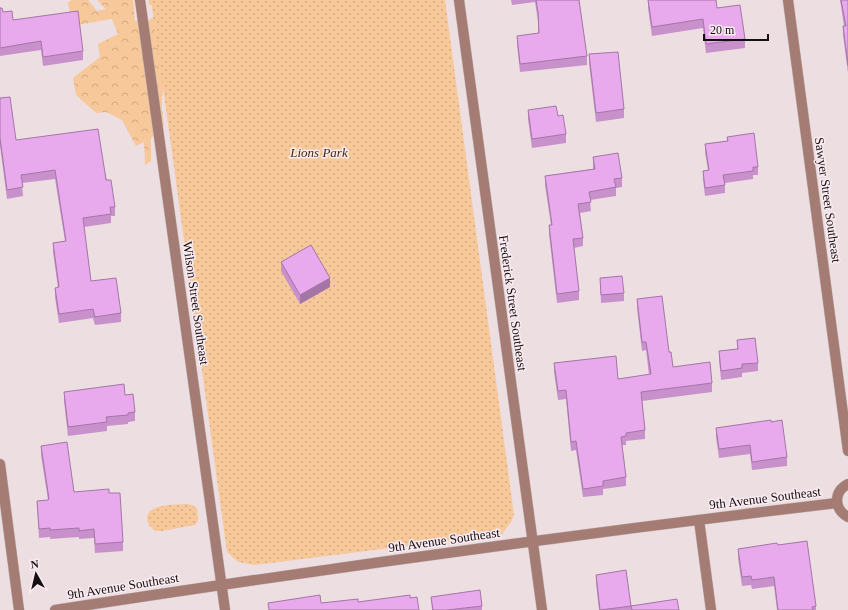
<svg xmlns="http://www.w3.org/2000/svg" width="848" height="610" font-family="'Times New Roman',serif">
<style>
.forest{fill:url(#forest-crowns)}
.park{fill:url(#park-dots)}
.lines{fill:none;stroke-linecap:round;stroke-linejoin:round}
.minor-casing{stroke:#c6b9bc;stroke-width:11}
.minor{stroke:#a47c73;stroke-width:10}
.wall{fill:#c891cc}
.shaded-wall{fill:#a376a6}
.building{fill:#e9a9ed;stroke:#a376a6}
.labels{text-anchor:middle;dominant-baseline:central;stroke-width:3;stroke-linejoin:round;paint-order:stroke}
.park-label{font-size:13px;font-style:italic;fill:#402606;stroke:#faebf0}
.street-label{font-size:13px;fill:#140f11;stroke:#faebf0}
</style>
<defs>
<pattern id="forest-crowns" width="20" height="18" patternUnits="userSpaceOnUse"><rect width="20" height="18" fill="#f7c899"/><path d="M2 6a3 3 0 1 1 6 0M12 15a3 3 0 1 1 6 0" fill="none" stroke="#d3ab83"/></pattern>
<pattern id="park-dots" width="8" height="8" patternUnits="userSpaceOnUse"><rect width="8" height="8" fill="#f7c899"/><path d="M2 2h.1M6 6h.1" fill="none" stroke="#d3ab83" stroke-width="1.8" stroke-linecap="round"/></pattern>
</defs>
<rect width="100%" height="100%" fill="#eddee2"/>
<path class="forest" d="M72,0H88L97,11L106,9L97,0H133L135,21L149,20L164,10L148,4L149,0H223L166,77L162,96V109L164,125L151,138V161L145,165L144,142L136,146L122,120L106,112L96,113L76,95L73,78L100,57L98,44L118,34L112,19L72,26L68,2Z"/>
<g class="park">
<path d="M151,0H445L514,515L511,522L502,534L255,565L238,562L227,552Z"/>
<path d="M187,504L192,505L197,508L198,521L195,525L162,531H156C151,528 148,525 147,519C146,503 177,505 187,504Z"/>
</g>
<g class="lines">
<defs>
<g id="minor">
<path d="M140,0L225,610"/>
<path d="M459,0L542,610"/>
<path d="M788,0L848,451"/>
<path d="M0,464L19,610"/>
<path d="M848,484C833,492 834,509 848,517"/>
<path d="M699,520L711,610"/>
<path d="M55,610C315,570 576,534 837,503"/>
</g>
</defs>
<use href="#minor" class="minor-casing"/>
<use href="#minor" class="minor"/>
</g>
<g class="wall">
<path d="M511,0H582H579L587,56V65L520,72L517,44V36L538,33V21L535,2L512,5Z"/>
<path d="M648,0L717,8L745,39V48L706,53L703,28L652,36L648,8Z"/>
<path d="M840,0H848V73L843,35V26H844Z"/>
<path d="M0,8L3,12L13,20L83,51V60L43,66L41,50L0,56Z"/>
<path d="M589,54L624,109V118L596,122L589,63Z"/>
<path d="M0,98L16,140L105,173L115,207V216H111V223L84,227L91,281L121,313V322L95,325L93,318L59,323L55,297V288H58L53,252V243L65,241L55,179L22,183L23,196L7,199L0,146Z"/>
<path d="M528,110L558,116L566,134V143L532,148L528,119Z"/>
<path d="M727,137L758,167V175H753V179L725,183V193L705,196L703,179V171L708,170L705,152V144L727,141Z"/>
<path d="M593,157L622,178V187L616,188V196L590,200L591,211L580,213L583,238V246L574,248L579,291V300L557,303L549,234V225H551L545,185V176L593,169Z"/>
<path d="M281,262L330,287L300,304L281,271Z"/>
<path d="M600,278L624,293V301L601,303Z"/>
<path d="M637,299L669,352L673,367L712,383V392L642,401L645,430V439L626,441V445H622L626,477V486L603,489V495L583,497L576,450L571,451L566,399L558,400L554,372V363L618,379L649,375L646,350L642,351L637,308Z"/>
<path d="M737,340L758,363V371L742,373V377L721,380L719,360V351L737,349Z"/>
<path d="M64,392L125,395L135,412V421L128,422V424L107,426V431L68,436L64,401Z"/>
<path d="M771,422L787,457V466L752,470L750,454L719,458L716,437V428Z"/>
<path d="M41,446L74,492L109,493L123,542V551L95,553L94,538L79,539V537L50,539V537L39,538L37,501L48,500L41,455Z"/>
<path d="M778,545L816,606V610H777L774,586L752,589L751,585L742,586L738,558V549Z"/>
<path d="M596,575L631,606L679,610H599L596,583Z"/>
<path d="M431,597L482,606V610H432Z"/>
</g>
<path class="shaded-wall" d="M330,278V287L300,304V295Z"/>
<g class="building">
<path d="M536,0H579L587,56L520,64L517,36L539,33L538,12Z"/>
<path d="M648,0H716L717,8L740,5L745,39L706,44L703,19L652,27Z"/>
<path d="M841,0H848V65L843,26H846Z"/>
<path d="M0,8H2L3,12L12,11L13,20L78,11L83,51L43,57L41,41L0,48Z"/>
<path d="M618,52L624,109L596,113L589,54Z"/>
<path d="M10,97L16,140L98,129L105,173L106,180H111L115,207H110L111,214L83,218L91,281L116,278L121,313L95,317L93,309L59,314L55,288L59,287L53,243L66,241L55,170L21,175L23,187L7,190L0,138V98Z"/>
<path d="M556,106L558,116L563,115L566,134L532,139L528,110Z"/>
<path d="M754,133L758,167H753V171L723,175L725,185L705,188L703,171L709,170L705,144L728,141L727,137Z"/>
<path d="M618,153L622,178L614,179L616,187L589,192L591,202L578,204L583,238L573,239L579,291L557,294L549,225H552L545,176L595,169L593,157Z"/>
<path d="M311,245L330,278L300,295L281,262Z"/>
<path d="M622,276L624,293L601,295L600,278Z"/>
<path d="M662,296L669,352H671L673,367L710,362L712,383L641,392L645,430L626,433V436L621,437L626,477L603,481V486L583,489L576,441L571,442L566,390L558,391L554,363L616,356L618,379L651,374L646,342H642L637,299Z"/>
<path d="M755,338L758,363L742,364V368L721,371L719,351L738,349L737,340Z"/>
<path d="M124,384L125,395L133,394L135,412L128,413V415L106,417L107,422L68,427L64,392Z"/>
<path d="M771,420V422L782,420L787,457L752,462L750,445L719,449L716,428Z"/>
<path d="M67,442L74,492L109,489V493H120L123,542L95,544L94,529L79,531V528L50,530V528L39,529L37,501L48,500L49,499L41,446Z"/>
<path d="M807,541L816,606L812,607L813,610H778L774,577L752,580L751,576L742,577L738,549L777,543L778,545Z"/>
<path d="M626,570L631,606L600,610L596,575Z"/>
<path d="M480,590L482,606L447,610H433L431,597Z"/>
<path d="M320,595L321,603L358,599V602L410,595V598L417,597L419,610H269L268,603Z"/>
<path d="M677,599L679,610H632L631,606Z"/>
</g>
<g class="labels">
<g class="park-label">
<text x="319" y="152">Lions Park</text>
</g>
<g class="street-label">
<text transform="translate(828 200) rotate(82)">Sawyer Street Southeast</text>
<text transform="translate(196 303) rotate(82)">Wilson Street Southeast</text>
<text transform="translate(513 303) rotate(82)">Frederick Street Southeast</text>
<text transform="translate(765 498) rotate(-7)">9th Avenue Southeast</text>
<text transform="translate(444 540) rotate(-8)">9th Avenue Southeast</text>
<text transform="translate(123 586) rotate(-9)">9th Avenue Southeast</text>
</g>
</g>
<g transform="translate(36 574) rotate(352)" stroke="#faebf0" stroke-width="3" paint-order="stroke">
<path d="M0-3L7 15L0 10L-7 15Z" fill="#140f11"/>
<text y="-6" font-size="11" font-weight="bold" text-anchor="middle" fill="#140f11">N</text>
</g>
<path d="M704 34v6h64v-6" fill="none" stroke="#140f11" stroke-width="2"/>
<text x="710" y="34" font-size="12" fill="#140f11" stroke="#faebf0" stroke-width="3" paint-order="stroke">20 m</text>
</svg>
